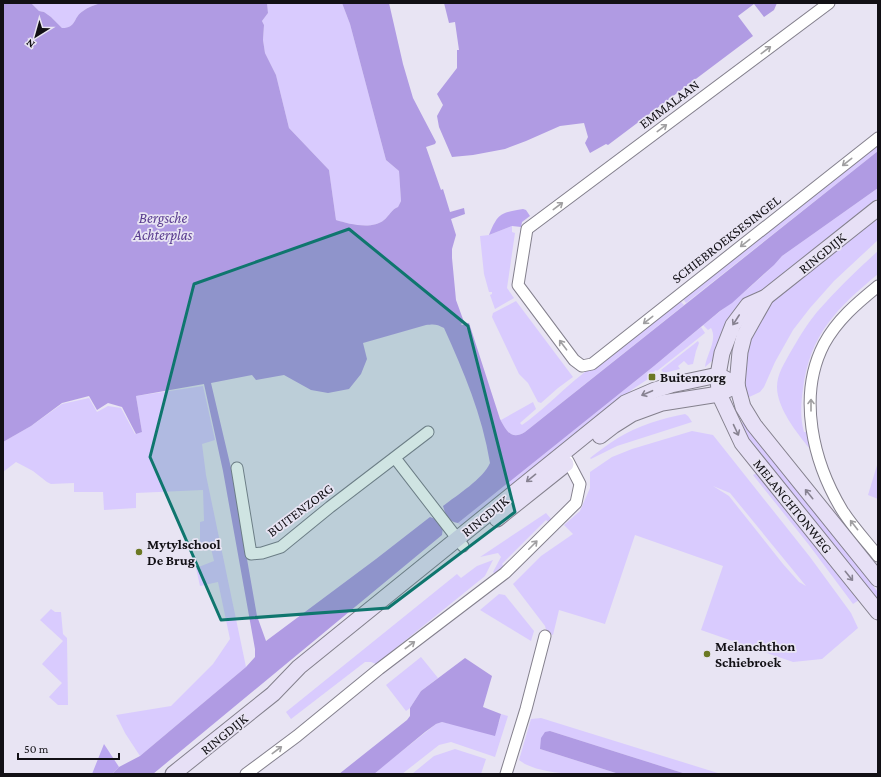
<svg xmlns="http://www.w3.org/2000/svg" width="881" height="777" font-family="'Crimson Pro',serif">
<style>
.green{fill:#d9cbfe;fill-rule:evenodd}
.forest{fill:#bba6ef}
.water{fill:#b09be3}
.lines{fill:none;stroke-linecap:round;stroke-linejoin:round}
.street-casing{stroke:#84808d;stroke-width:13}
.secondary-casing{stroke:#84808d;stroke-width:17}
.street{stroke:#fff;stroke-width:11}
.secondary{stroke:#e7e0f6;stroke-width:15}
.oneway{stroke:#a09fa1}
.oneway2{stroke:#878291}
.marked{fill:#0f766e;fill-opacity:0.2;stroke:#0f766e;stroke-width:3;stroke-linejoin:round}
.poi-dot{fill:#6b7823;stroke:#e8e4f3;stroke-width:1.5}
.labels{text-anchor:middle;dominant-baseline:central;stroke-width:3.5;stroke-linejoin:round;paint-order:stroke}
.street-label{font-size:14px;fill:#121015;stroke:#e8e4f3}
.poi-label{font-size:14px;font-weight:bold;fill:#121015;stroke:#e8e4f3;text-anchor:start}
.water-label{font-size:15px;font-style:italic;fill:#593b8f;stroke:#e8e4f3}
</style>
<rect width="100%" height="100%" fill="#e8e4f3"/>
<g class="green">
<path d="M31,3H101C95,5 88,7 83,11C73,17 77,28 62,28L51,17L44,12L39,11Z"/>
<path d="M267,3H342L350,24L386,160L399,171L401,201L398,207C392,209 389,216 384,220C372,230 349,224 336,220L329,170L289,128L276,75L265,53L263,40L264,25L262,21L268,13Z"/>
<path d="M878,143V151L686,303L682,297Z"/>
<path d="M878,188V198L765,288L742,302L732,314L724,327L713,360L705,367C706,355 718,340 711,328L708,330L703,325C730,303 759,282 782,256Z"/>
<path d="M878,217V240L834,281L810,308L793,330L775,362L764,387L760,392L747,398L744,386V355L763,311L774,300Z"/>
<path d="M512,226V232L515,233L507,288L514,298L495,309L490,295L492,294V292H489L484,274L480,236L489,235Z"/>
<path d="M878,251V274C837,308 810,334 803,389C801,403 800,418 804,432H809L811,449H810C797,433 777,408 777,387C777,374 784,364 790,353C798,339 807,324 817,312C836,290 857,270 878,251Z"/>
<path d="M679,300L684,305L525,432C511,441 506,430 500,419L501,420L533,402L536,409L520,423L522,425C541,412 557,395 575,380C609,352 644,327 679,300Z"/>
<path d="M516,301L573,377L558,388L541,403L538,402L528,383L519,374L492,317L493,313Z"/>
<path d="M701,327L705,333L657,371L656,370L650,375L651,377L633,389L461,526L458,523L654,366Z"/>
<path d="M698,341L699,343L696,351L693,364L688,365L684,361L678,366L680,369L664,373L661,370Z"/>
<path d="M203,386L215,440L202,444L206,475L246,667L140,756L125,733L116,715L171,706L213,664L230,639L218,582L200,586L196,568L214,561L210,544L200,546V522L204,521L203,490L136,493V508L104,510L103,492H74V483L51,484L47,482L33,471L16,462L3,472V442L31,426L62,404L89,398L97,412L108,406L121,408L135,434L142,432L136,396Z"/>
<path d="M685,414L688,416L692,422L617,446L591,459L590,458C599,451 608,444 618,438C637,426 663,418 685,414Z"/>
<path d="M744,422L878,592V600L751,442L739,425Z"/>
<path d="M692,431L713,435L810,557L851,613L858,628L822,659L793,662L701,630L723,566L635,535L605,624L559,610L553,635L547,633L545,626L513,584L541,556L573,534L564,525L580,511L590,488V472L612,457L632,449ZM713,486L730,493L806,586L799,582L783,564L729,496Z"/>
<path d="M878,462V499L868,495Z"/>
<path d="M757,473L859,600L853,604L809,545L753,475Z"/>
<path d="M546,513L552,520L550,523L546,520L502,564L504,567L495,574L493,572L501,557L498,553L480,557Z"/>
<path d="M493,560L485,576L376,664L371,662H365L291,719L286,712L457,574L461,578L477,566Z"/>
<path d="M499,594L505,595L534,631L531,641L480,610Z"/>
<path d="M51,609L55,612H61L63,634L67,638L68,705H58L49,697L62,683L42,664L63,641L40,620Z"/>
<path d="M421,657L438,678L421,691L410,708L406,711L386,685Z"/>
<path d="M501,714L508,716L495,757L451,742L439,745L402,774H373L436,724L442,722L451,724L499,723Z"/>
<path d="M541,718L721,774H686L550,731L540,749L619,774C591,774 540,777 519,760L531,719Z"/>
<path d="M455,749L486,759L481,774H412L434,756Z"/>
</g>
<g class="forest">
<path d="M523,209L526,210L530,216L522,222L521,227L512,226L489,235C498,213 500,213 523,209Z"/>
<path d="M104,744L119,767L112,774H92Z"/>
</g>
<g class="water">
<path d="M3,3H31L39,11L44,12L51,17L62,28C77,28 73,17 83,11C88,7 95,5 101,3H267L268,13L262,21L264,25L263,40L265,53L276,75L289,128L329,170L336,220C349,224 372,230 384,220C389,216 392,209 398,207L401,201L399,171L386,160L350,24L342,3H389L403,64L413,98L436,142L435,144L426,147L441,190L443,189L450,212L464,208L465,214L451,219L456,235L452,249V258L456,300L464,322L461,324L462,325L469,323L500,419C506,430 511,441 525,432L878,151V188L782,256L774,265L732,303L720,311L654,366L458,523C447,521 446,516 443,506C457,495 483,479 490,463C482,415 464,372 444,328C437,324 434,324 426,325L363,343L367,359L361,374L349,389L328,393L311,390L284,375L256,380L252,375L211,383L231,468L257,616L266,641L376,559L430,517L438,520L443,527L442,535L153,774H112L119,767L140,756L246,667L255,657V649L223,471L204,384L136,396L142,432L136,434L122,407L108,403L97,410L89,396L62,403L31,426L3,442Z"/>
<path d="M444,3H777L774,10L764,17L754,4L738,16L753,36L608,145L606,144L590,153L585,143L588,137L584,123L560,126L526,141L505,149L473,155L452,157L439,127L437,116L443,105L437,94L457,68V50H459L455,22L449,23Z"/>
<path d="M465,658L492,676L483,707L501,714L495,736L442,722L436,724L425,732L374,774H339L407,720L410,716V708L421,691Z"/>
<path d="M550,731L686,774H619L540,749L541,738L545,732Z"/>
</g>
<g class="lines">
<defs>
<g id="street">
<path d="M829,3L527,229L518,285L574,360L582,366L592,364L878,138"/>
<path d="M878,286C857,303 837,320 824,344C797,396 813,462 842,510C852,526 866,541 878,556"/>
<path d="M395,458L463,546"/>
<path d="M237,468L251,554L262,553L281,547L330,507L428,432"/>
<path d="M246,774L297,736L379,669L505,573L576,503L580,484L568,461L564,456"/>
<path d="M506,774L526,709L545,636"/>
</g>
<g id="secondary">
<path d="M878,208L766,297L748,305L733,325L722,353L718,375L719,394L742,443L878,612"/>
<path d="M766,297L744,336L740,352L737,385L743,407L754,425L878,579"/>
<path d="M600,436L613,426L632,414L662,403L719,394L737,385"/>
<path d="M497,519L566,464"/>
<path d="M173,774L273,694L299,667L625,403L655,390L671,385L718,375L737,385"/>
</g>
</defs>
<use href="#street" class="street-casing"/>
<use href="#secondary" class="secondary-casing"/>
<use href="#street" class="street"/>
<use href="#secondary" class="secondary"/>
</g>
<defs><path id="oneway-shaft" d="M-6 0H5M1.5-3L5.5 0L1.5 3" fill="none" stroke-width="1.6" stroke-linecap="round" stroke-linejoin="round"/></defs>
<g class="oneway">
<use href="#oneway-shaft" transform="translate(766 50) rotate(-37)"/>
<use href="#oneway-shaft" transform="translate(662 128) rotate(-37)"/>
<use href="#oneway-shaft" transform="translate(847 162) rotate(142)"/>
<use href="#oneway-shaft" transform="translate(558 206) rotate(-37)"/>
<use href="#oneway-shaft" transform="translate(745 243) rotate(142)"/>
<use href="#oneway-shaft" transform="translate(648 320) rotate(142)"/>
<use href="#oneway-shaft" transform="translate(563 345) rotate(-127)"/>
<use href="#oneway-shaft" transform="translate(811 405) rotate(-90)"/>
<use href="#oneway-shaft" transform="translate(854 525) rotate(-128)"/>
<use href="#oneway-shaft" transform="translate(533 545) rotate(-45)"/>
<use href="#oneway-shaft" transform="translate(410 645) rotate(-37)"/>
<use href="#oneway-shaft" transform="translate(277 750) rotate(-37)"/>
</g>
<g class="oneway2">
<use href="#oneway-shaft" transform="translate(736 320) rotate(123)"/>
<use href="#oneway-shaft" transform="translate(647 393) rotate(157)"/>
<use href="#oneway-shaft" transform="translate(736 430) rotate(65)"/>
<use href="#oneway-shaft" transform="translate(531 478) rotate(141)"/>
<use href="#oneway-shaft" transform="translate(809 494) rotate(-129)"/>
<use href="#oneway-shaft" transform="translate(849 576) rotate(51)"/>
</g>
<path class="marked" d="M349,229L468,326L515,512L388,608L221,620L150,457L194,284Z"/>
<g class="poi-dot">
<rect x="648" y="373" width="8" height="8" rx="2"/>
<circle cx="139" cy="552" r="4"/>
<circle cx="707" cy="654" r="4"/>
</g>
<g class="labels">
<g class="street-label">
<text transform="translate(669 104) rotate(-37)">EMMALAAN</text>
<text transform="translate(726 239) rotate(-38)">SCHIEBROEKSESINGEL</text>
<text transform="translate(822 253) rotate(-39)">RINGDIJK</text>
<text transform="translate(793 506) rotate(51)">MELANCHTONWEG</text>
<text transform="translate(300 510) rotate(-37)">BUITENZORG</text>
<text transform="translate(485 516) rotate(-39)">RINGDIJK</text>
<text transform="translate(224 734) rotate(-39)">RINGDIJK</text>
</g>
<g class="poi-label">
<text x="660" y="377">Buitenzorg</text>
<text x="147" y="544">Mytylschool<tspan x="147" dy="16">De Brug</tspan></text>
<text x="715" y="646">Melanchthon<tspan x="715" dy="16">Schiebroek</tspan></text>
</g>
<g class="water-label">
<text x="163" y="218">Bergsche<tspan x="163" dy="17">Achterplas</tspan></text>
</g>
</g>
<rect width="881" height="777" fill="none" stroke="#121015" stroke-width="8"/>
<g transform="translate(36 36) rotate(217)" stroke="#e8e4f3" stroke-width="3" paint-order="stroke">
<path d="M0-3L7 15L0 10L-7 15Z" fill="#121015"/>
<text y="-6" font-size="11" font-weight="bold" text-anchor="middle" fill="#121015">N</text>
</g>
<path d="M18 753v6h101v-6" fill="none" stroke="#121015" stroke-width="2"/>
<text x="24" y="753" font-size="12" fill="#121015" stroke="#e8e4f3" stroke-width="3" paint-order="stroke">50 m</text>
</svg>
